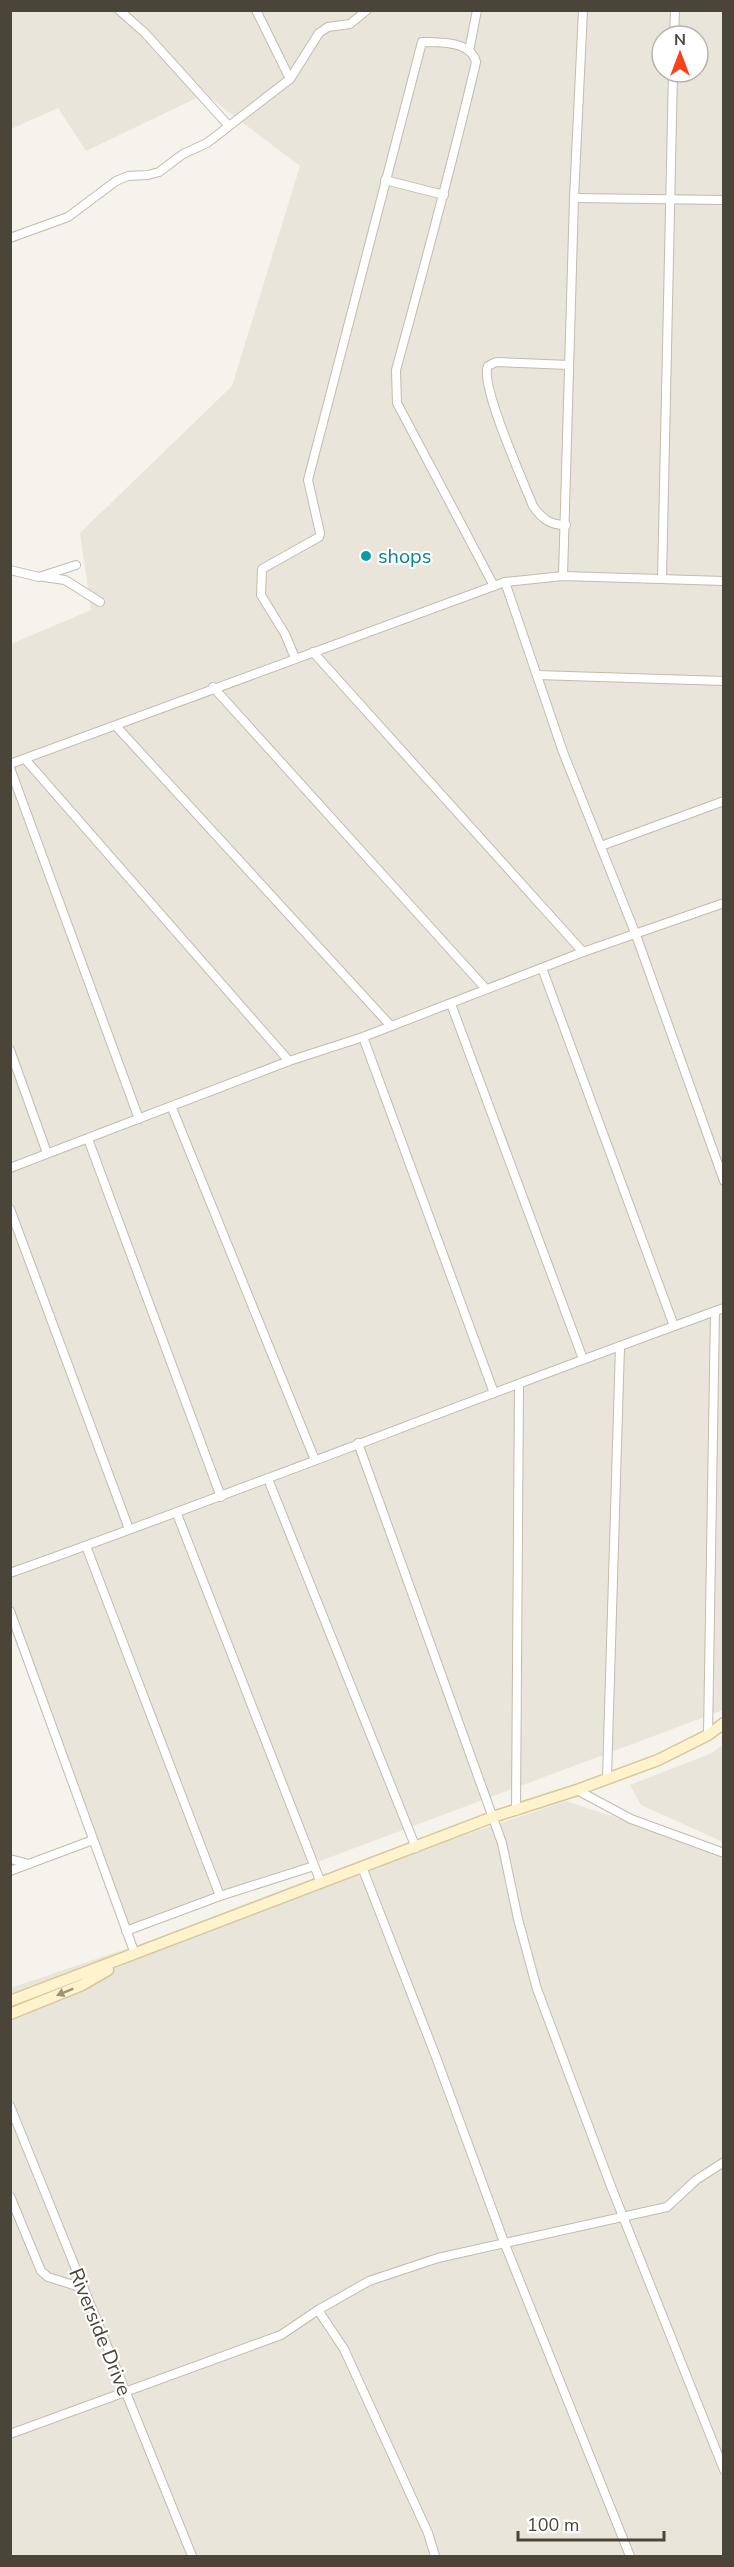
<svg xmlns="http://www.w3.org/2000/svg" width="734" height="2567" font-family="'Nunito Sans',sans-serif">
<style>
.residential{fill:#eae5da;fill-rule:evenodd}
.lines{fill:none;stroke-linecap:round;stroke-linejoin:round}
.street-casing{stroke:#c2bbae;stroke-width:10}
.secondary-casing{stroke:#d6c79b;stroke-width:13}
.street{stroke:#fff;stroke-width:8}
.secondary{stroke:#fff3cd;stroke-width:10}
.oneway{fill:#9c937c}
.culture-dot{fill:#0f9aa8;stroke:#fff;stroke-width:2}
.labels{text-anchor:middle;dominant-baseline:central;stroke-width:4.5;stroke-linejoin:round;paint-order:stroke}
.culture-label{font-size:20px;fill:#0d838f;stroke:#fff;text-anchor:start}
.street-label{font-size:20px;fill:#4b4439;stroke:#fff}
</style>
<rect width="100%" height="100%" fill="#f6f3ec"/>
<g class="residential">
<path d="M11,11H723V1710L128,1933L11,1630V644L91,610L80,533L232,386L300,166L205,94L86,151L58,108L11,129ZM662,36H698V72H662Z"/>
<path d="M723,1744V1842L641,1805L630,1785L712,1753Z"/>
<path d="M566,1801L723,1853V2556H11L10,1988Z"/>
</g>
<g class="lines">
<defs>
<g id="street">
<path d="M119,10L145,33L228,125"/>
<path d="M256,10L290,79"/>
<path d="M674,36L675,10"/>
<path d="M469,51L477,10"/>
<path d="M385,180L444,195"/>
<path d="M574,198L724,200"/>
<path d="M10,238L68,217L116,181L128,176L148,175L159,172L183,154L207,143L290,79L319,33L328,27L350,24L367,10"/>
<path d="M566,525C550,525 542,519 533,506C524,483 479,384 488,366L496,362L569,365"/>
<path d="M10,570L39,577L76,565"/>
<path d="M563,576L574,198L583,10"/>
<path d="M44,577L65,580L100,602"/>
<path d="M662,579L673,72"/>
<path d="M505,582L563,752L636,935L724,1181"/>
<path d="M313,652L583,952"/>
<path d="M295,658L285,634L261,595L262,569L319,537L320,533L308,480L422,42C439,42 471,41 476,62C452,165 424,268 396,370L397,403L494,586"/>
<path d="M537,675L724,681"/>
<path d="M213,687L486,989"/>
<path d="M116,726L390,1025"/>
<path d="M25,759L289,1061"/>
<path d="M10,764L505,582L563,576L724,581"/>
<path d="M10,768L139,1119"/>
<path d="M601,846L724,801"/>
<path d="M542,968L674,1326"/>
<path d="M451,1004L583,1359"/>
<path d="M363,1037L494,1393"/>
<path d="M10,1050L47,1153"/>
<path d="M172,1108L315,1460"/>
<path d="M88,1139L221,1497"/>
<path d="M10,1168L289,1061L363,1037L583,952L724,903"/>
<path d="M10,1209L129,1529"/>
<path d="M358,1443L502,1843L518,1919L537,1989L612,2189L724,2470"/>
<path d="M268,1479L416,1848"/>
<path d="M177,1514L321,1883"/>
<path d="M86,1546L220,1896"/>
<path d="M10,1573C249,1488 485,1394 724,1308"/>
<path d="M10,1611L135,1954"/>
<path d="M708,1735L715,1311"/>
<path d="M607,1777L620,1346"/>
<path d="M577,1790L631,1819L724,1853"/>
<path d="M516,1811L519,1385"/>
<path d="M10,1859L29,1864"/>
<path d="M362,1867L436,2057L504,2242L630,2556"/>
<path d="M10,1871L93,1840"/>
<path d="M126,1931L220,1896L314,1866"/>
<path d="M10,2106L192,2556"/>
<path d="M10,2196L41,2271L48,2277L83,2288"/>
<path d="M10,2434L281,2335L318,2310"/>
<path d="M435,2556L428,2533L344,2349L318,2310L369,2281L438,2258L667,2207L696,2180L724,2162"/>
</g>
<g id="secondary">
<path d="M10,2001L493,1817L577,1790L658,1760L708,1735L724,1723"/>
<path d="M10,2014L82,1985L108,1970"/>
</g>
</defs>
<use href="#street" class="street-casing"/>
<use href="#secondary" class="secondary-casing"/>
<use href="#street" class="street"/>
<use href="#secondary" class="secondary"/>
</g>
<defs><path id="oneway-solid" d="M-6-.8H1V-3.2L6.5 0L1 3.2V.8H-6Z" transform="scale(1.5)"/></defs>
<use class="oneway" href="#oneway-solid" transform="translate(65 1992) rotate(158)"/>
<circle class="culture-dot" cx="366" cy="556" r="6"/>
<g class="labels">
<g class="culture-label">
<text x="378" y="556">shops</text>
</g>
<g class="street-label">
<text transform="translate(100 2332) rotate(68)">Riverside Drive</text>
</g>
</g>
<rect width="734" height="2567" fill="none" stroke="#4b4439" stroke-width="24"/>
<g transform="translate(680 54)"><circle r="28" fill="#ffffff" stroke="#b7b4b0" stroke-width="1.5"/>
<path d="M0-4.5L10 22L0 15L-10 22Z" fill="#fc3f1d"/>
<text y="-9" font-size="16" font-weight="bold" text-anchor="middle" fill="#4b4439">N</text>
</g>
<path d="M518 2531v9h146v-9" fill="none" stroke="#4b4439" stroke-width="3"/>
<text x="527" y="2531" font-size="18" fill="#4b4439" stroke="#ffffff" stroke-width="4.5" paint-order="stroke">100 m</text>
</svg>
